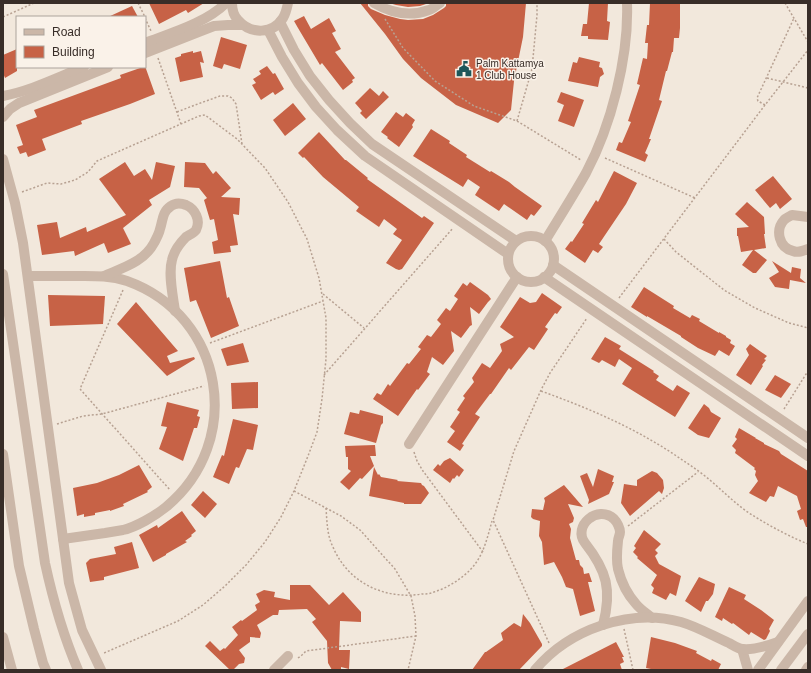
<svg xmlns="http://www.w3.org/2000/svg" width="811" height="673" font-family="Helvetica,sans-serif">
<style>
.building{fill:#c76246}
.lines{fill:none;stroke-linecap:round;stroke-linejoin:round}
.path{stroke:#b7a192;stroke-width:1.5;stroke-dasharray:2 2;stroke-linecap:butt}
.minor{stroke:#cbb7a8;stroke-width:10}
.labels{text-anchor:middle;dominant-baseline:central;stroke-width:3;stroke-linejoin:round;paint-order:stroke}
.poi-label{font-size:10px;fill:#382d28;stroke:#faf2e9;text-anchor:start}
</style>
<rect width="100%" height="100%" fill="#f2e8dc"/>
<g class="building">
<path d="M149,3H204L188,13L186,10L159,24Z"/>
<path d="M360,3H368V6L371,9L385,15L400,19L408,20L423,19L433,15L444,8L446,6V3H526L523,37L514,81L511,110L498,123L456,105L421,78L403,59L385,34Z"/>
<path d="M389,3H429L420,6L408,7L396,5Z"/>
<path d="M589,3H608L607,21L610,22L608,40L588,39V36H581L583,24H587Z"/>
<path d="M650,3H680V28L679,38H674L673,52H672L667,71H666L659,100L662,101L649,139H651L645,153L648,155L645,162L616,150L619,142L622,143L631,122L628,121L640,85L637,84L643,58L647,59L648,43H645L647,25H649Z"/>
<path d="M132,6L138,17H108Z"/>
<path d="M304,16L311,29L329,18L336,31L332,33L341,49L335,52L355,78L352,80L353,82L343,90L322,63L320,65L298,28L294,21Z"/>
<path d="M221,37L247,45L240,69L224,64L222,69L213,66Z"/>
<path d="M17,49V71L5,78L3,73V55Z"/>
<path d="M193,51V53L201,51L204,63L200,62L203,77L180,82L175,58L181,56V54Z"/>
<path d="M579,57L600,62L599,67L602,68L604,74L600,77L598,87L568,81L573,62L577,63Z"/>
<path d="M145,66L155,94L130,104L81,121L82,124L42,139L46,150L28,157L26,152L20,154L17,147L23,145L16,125L37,117L34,110L121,78L120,75L143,67H145Z"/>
<path d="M267,66L273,74L275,73L284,89L275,95L273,92L261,100L252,85L256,83L253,79L261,74L259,71Z"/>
<path d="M370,88L379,96L383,91L389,97L366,119L360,113L362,111L355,103Z"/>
<path d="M561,92L584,100L574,127L558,121L564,105L557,102Z"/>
<path d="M293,103L306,119L285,136L273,120Z"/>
<path d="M396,112L403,117L406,113L415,120L412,125L413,127L399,147L387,138L388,137L381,132Z"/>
<path d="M431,129L450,141L449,143L467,155L466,157L490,172L491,171L509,182L515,187L542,206L534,216L531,214L527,220L504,204L499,211L475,195L480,187L468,179L463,187L413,156Z"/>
<path d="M319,132L345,160H346L368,178L367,179L422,218L424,216L434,223L402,269L399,270L396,269L386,263L402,240L393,234L397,229L384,219L379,227L356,211L359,207L323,177L304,157L303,158L298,153Z"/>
<path d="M125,162L134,176L145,169L152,180L156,162L175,166L170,187L149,200L152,205L123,228L131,244L108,253L104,243L75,256L74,251L42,255L37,225L57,222L60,238L86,227L87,232L126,215L99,179Z"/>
<path d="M185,162L205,163L213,174L216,171L231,188L221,197L240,198L239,215L233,214L238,245L230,246L231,252L214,254L212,242L218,240L214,219L210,220L204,200L207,198L199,188L184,187Z"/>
<path d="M614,171L637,183L626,204L599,244L603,247L598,253L593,250L585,263L565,249L571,241L572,242L584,224L582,223L596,200L598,202Z"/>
<path d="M773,176L792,199L780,209L776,203L770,208L755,190Z"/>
<path d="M747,202L764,217L765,234H764L766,248L754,250L767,260L756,273H753L742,265L753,250L741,252L738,236H737V228L749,227L735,214Z"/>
<path d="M220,261L227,298L229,297L239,326L211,338L196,300L190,302L184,268Z"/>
<path d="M772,261L791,273L792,267L801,269L800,278L806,283L790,280L789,289L775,287L769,278L779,272Z"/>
<path d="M470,282L488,295L491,299L488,302L479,314L470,307L472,325L470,326L461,338L451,331L454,351L443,365L432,357L427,372L430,374L418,390L417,389L398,416L373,399L377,393L381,395L388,384L390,386L407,363L409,364L421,349L418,347L427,335L431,337L441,324L437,320L446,308L450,311L458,299L454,296L463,283L467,286Z"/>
<path d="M644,287L674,306L673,308L690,318L692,315L700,319L699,321L719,333V332L726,336V337L731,340L730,343L735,346L729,356L719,350L715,356L698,348L681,337V336L647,316V317L631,307Z"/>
<path d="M542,293L562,307L557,314L555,313L545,327L548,329L534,350L529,347L511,370L509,368L491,394H490L475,414L480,417L462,444L464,445L460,451L447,442L455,431L450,427L460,412L457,410L465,398L463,396L474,382L472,378L482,363L490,368L502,351L500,344L514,337L500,327L520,297L530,303L536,302Z"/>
<path d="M48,295L105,296L103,324L50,326Z"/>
<path d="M136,302L178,351L167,356L170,363L194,357L195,359L167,376L117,324Z"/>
<path d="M605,337L621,346L619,349L654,371L653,372L659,376L656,380L673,391L677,385L690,393L675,417L622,384L632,368L619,359L615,367L602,360L599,363L591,359Z"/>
<path d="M243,343L249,362L227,366L221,349Z"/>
<path d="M750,344L767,356L764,359L766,360L762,365L763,366L751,385L736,375L749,355L746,349Z"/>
<path d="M775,375L791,384L781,398L765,390Z"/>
<path d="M258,382V408L232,409L231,383Z"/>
<path d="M167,402L199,410L197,416L200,417L197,428H194L183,461L159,449L167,427L161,426Z"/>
<path d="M704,404L709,408L711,412L721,418L709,438L698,435L688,428Z"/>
<path d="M360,410L383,416V423L381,425L376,443L344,434L350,412L359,414Z"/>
<path d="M233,419L258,425L253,450L247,449L239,468L236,467L229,484L213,477L222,455L224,456Z"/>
<path d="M739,428L756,438H755L764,443V444L779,451L781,454L808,471V527H806L803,519L800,520L797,511L801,509L797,496L778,486L774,497L770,496L766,502L749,493L758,481L755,475L756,471L754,469L755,468L735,453L736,450L732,446L737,439L735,437Z"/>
<path d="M375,445L376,456H370L374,466L362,479L360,478L349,490L340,482L351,471L348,469V457H346L345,446Z"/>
<path d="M450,458L464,470L459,477L457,475L454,479L453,478L450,483L433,470L438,464L440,466L444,461Z"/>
<path d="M139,465L152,487L147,491L148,492L123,504L124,506L110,511V510L95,513V515L84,517V514L77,516L73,488L97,483L119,475Z"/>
<path d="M374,467L378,475L379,474L381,477L398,480L397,481L421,483L422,485L424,486L429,493L421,504H404V503L369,496Z"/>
<path d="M598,469L614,476L612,482H614L609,494L588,504L589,500L580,476L587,473L593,487Z"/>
<path d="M652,471L657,473L663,480L664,488L662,494L659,491L630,516L621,503L624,484L637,486V480Z"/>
<path d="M564,485L583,507L568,504L574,518L573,522L569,524L571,529L570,538L576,560H579L580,565L583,568L584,574L589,573L592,582H588L595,611L580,616L573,589L566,587L562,577L554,562L544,565L542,542L539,536L540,521L533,519L531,517L532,509L543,510L545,501L544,498Z"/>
<path d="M203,491L217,504L205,518L191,505Z"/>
<path d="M182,511L196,531L191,535L192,536L185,541L187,542L166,554V555L153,562L139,535L157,525L158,528Z"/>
<path d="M644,530L661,544L655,550L658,553L655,556L659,564L681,576L676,596L670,593L666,600L652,593L654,588L651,585L657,575L637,558L638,557L633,552L636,548L634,546Z"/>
<path d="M132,542L139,568L104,577V580L90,582L86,563L90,559L116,554L114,547Z"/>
<path d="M699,577L715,584L713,594L708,601H706L701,612L685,601Z"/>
<path d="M290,585H310L329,605L343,592L361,612V622L340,621L339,650H350L349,669L341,667V670H332L328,663L327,641L312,622L316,619L307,609L279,610L278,615H273L257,625L261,633L260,638L250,637V642L239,650L245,658L244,663L239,664L233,670H230L205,646L210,641L220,651L224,648L225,649L238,635L232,627L241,620L242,621L257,610L255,605L260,602L256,594L264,590L275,592L274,597L290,600Z"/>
<path d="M729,587L746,595L744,599L761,610L774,620L769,629L770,631L766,639L764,640L751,632L749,635L733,623L732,624L723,618L722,621L715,617Z"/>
<path d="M523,614L530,623L542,644V646L519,670H472L485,652H486L503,640L501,633L514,623L521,627Z"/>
<path d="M651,637L675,643L697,651L696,653L711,661L712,659L721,664L718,670H656L646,668Z"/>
<path d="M616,642L624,657H622L624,662L620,664L622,670H561Z"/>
</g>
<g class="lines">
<g class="path">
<path d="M138,3L145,17"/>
<path d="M785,3L808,42"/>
<path d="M3,17L34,3"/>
<path d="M145,18L151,31"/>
<path d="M385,19L403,48L435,81L474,106L517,121L581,160"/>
<path d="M158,58L181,124"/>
<path d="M767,78L808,88"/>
<path d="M765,105L758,101L757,98L794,18"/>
<path d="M177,112L195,105L220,96H228L232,98L236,104L242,144"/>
<path d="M517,121L532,69L537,15V3"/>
<path d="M605,158L695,198"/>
<path d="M22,192L47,183L61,184L75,180L88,172L97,161L199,116L205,115L237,139L265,168L288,202L307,239L319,278L326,318V359L322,399L317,432L308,456L294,491L281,517L265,542L246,565L225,586L203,605L178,621L104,653"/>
<path d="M664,239L676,252L724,290L755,308L789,323L808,328"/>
<path d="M123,290L80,389L170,490"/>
<path d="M323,294L364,328"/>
<path d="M619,298L765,105L808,50"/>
<path d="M210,343L323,301"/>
<path d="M324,375L453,228"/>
<path d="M541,391C588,408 633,427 675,455C685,462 695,468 705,476C720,488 733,502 749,513C768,525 788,536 808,544"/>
<path d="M784,409L808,371"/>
<path d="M57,424L83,416L102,414L204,386"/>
<path d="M414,452L417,461L423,471L483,552"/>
<path d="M294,491L341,516L360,530L395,569L411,596L415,616L416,636L408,670"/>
<path d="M326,508C327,522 327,535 333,547C348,583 385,600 422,594C426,594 430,594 434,592C447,588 460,580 470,570C483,557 487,539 492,521"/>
<path d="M628,526L698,472"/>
<path d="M624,629L633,670"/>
<path d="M549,643L493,520L514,451L541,390L550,373L587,318"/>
<path d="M298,658L302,655L306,651L416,636"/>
</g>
<g class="minor">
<path d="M232,3C232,9 234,16 238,20C251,35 273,34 283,18C286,13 287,8 288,3"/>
<path d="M374,3C391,13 410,17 429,10C433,9 436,5 440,3"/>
<path d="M280,22L294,50L310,76L329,100L350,123L372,144L516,241"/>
<path d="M268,30L282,57L298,83L316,107L337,130L365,156L508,254"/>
<path d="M145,43C171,33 206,23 226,3"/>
<path d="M145,53L201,31L214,26L228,25H242"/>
<path d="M3,96C31,91 58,77 84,67"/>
<path d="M3,117L10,109L19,103L108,67"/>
<path d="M3,159L15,203L23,243L69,583L82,630L101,670"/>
<path d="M808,217L792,215C790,216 786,218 784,220C775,230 779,248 793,251C798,253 803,251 808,249"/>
<circle cx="531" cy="259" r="23"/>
<path d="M545,241C559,218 573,196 586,173C611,126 629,57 627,3"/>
<path d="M553,265L808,438"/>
<path d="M3,274L45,563C53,600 63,635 78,670"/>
<path d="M28,276C43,276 58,276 73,276C92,276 109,275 127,281C225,316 245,442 166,507C155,516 136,527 123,530C117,531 111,532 105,533C91,535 77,537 63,539"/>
<path d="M104,276C122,268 144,262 154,243C156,239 159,234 160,229C163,220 162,212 171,206C175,203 181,203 186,205C195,209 201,220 196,230C194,233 189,235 186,237C180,243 174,251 172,260C168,274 173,296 175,311"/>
<path d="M544,277L808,456"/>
<path d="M409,444L517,277"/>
<path d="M3,454L19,566L34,629L43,663L46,670"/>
<path d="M603,625C612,590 607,571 585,543C572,526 598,504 614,519C617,522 620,528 620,532C620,535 618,538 618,541C617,550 616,560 618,569C621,581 627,594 636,604C640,609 646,613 652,618"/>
<path d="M3,637L12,670"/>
<path d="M742,649L748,670"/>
<path d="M274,670L288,656"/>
<path d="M535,670C569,629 630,608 681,622C698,627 713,636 729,643C733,645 738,649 743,649C754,650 767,646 778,642"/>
<path d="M758,670L808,601"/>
<path d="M781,670L808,634"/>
<path d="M806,670L808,667"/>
</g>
</g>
<defs>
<symbol id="civic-bare" viewBox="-9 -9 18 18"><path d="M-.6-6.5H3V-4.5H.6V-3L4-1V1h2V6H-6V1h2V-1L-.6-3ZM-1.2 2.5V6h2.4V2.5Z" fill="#1d575a" stroke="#faf2e9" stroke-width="2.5" paint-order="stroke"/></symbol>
</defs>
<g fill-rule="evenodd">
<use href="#civic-bare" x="453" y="58" width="22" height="22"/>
</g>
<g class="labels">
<g class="poi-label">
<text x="476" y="63">Palm Kattamya<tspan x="476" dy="12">1 Club House</tspan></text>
</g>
</g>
<rect width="811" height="673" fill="none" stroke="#382d28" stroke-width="8"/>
<rect x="16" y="16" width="130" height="52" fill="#faf2e9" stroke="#aca39c"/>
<rect x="24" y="29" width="20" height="6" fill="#cbb7a8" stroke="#aca39c"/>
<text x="52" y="36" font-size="12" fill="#382d28">Road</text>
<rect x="24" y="46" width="20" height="12" fill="#c76246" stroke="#aca39c"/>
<text x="52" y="56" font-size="12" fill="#382d28">Building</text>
</svg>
